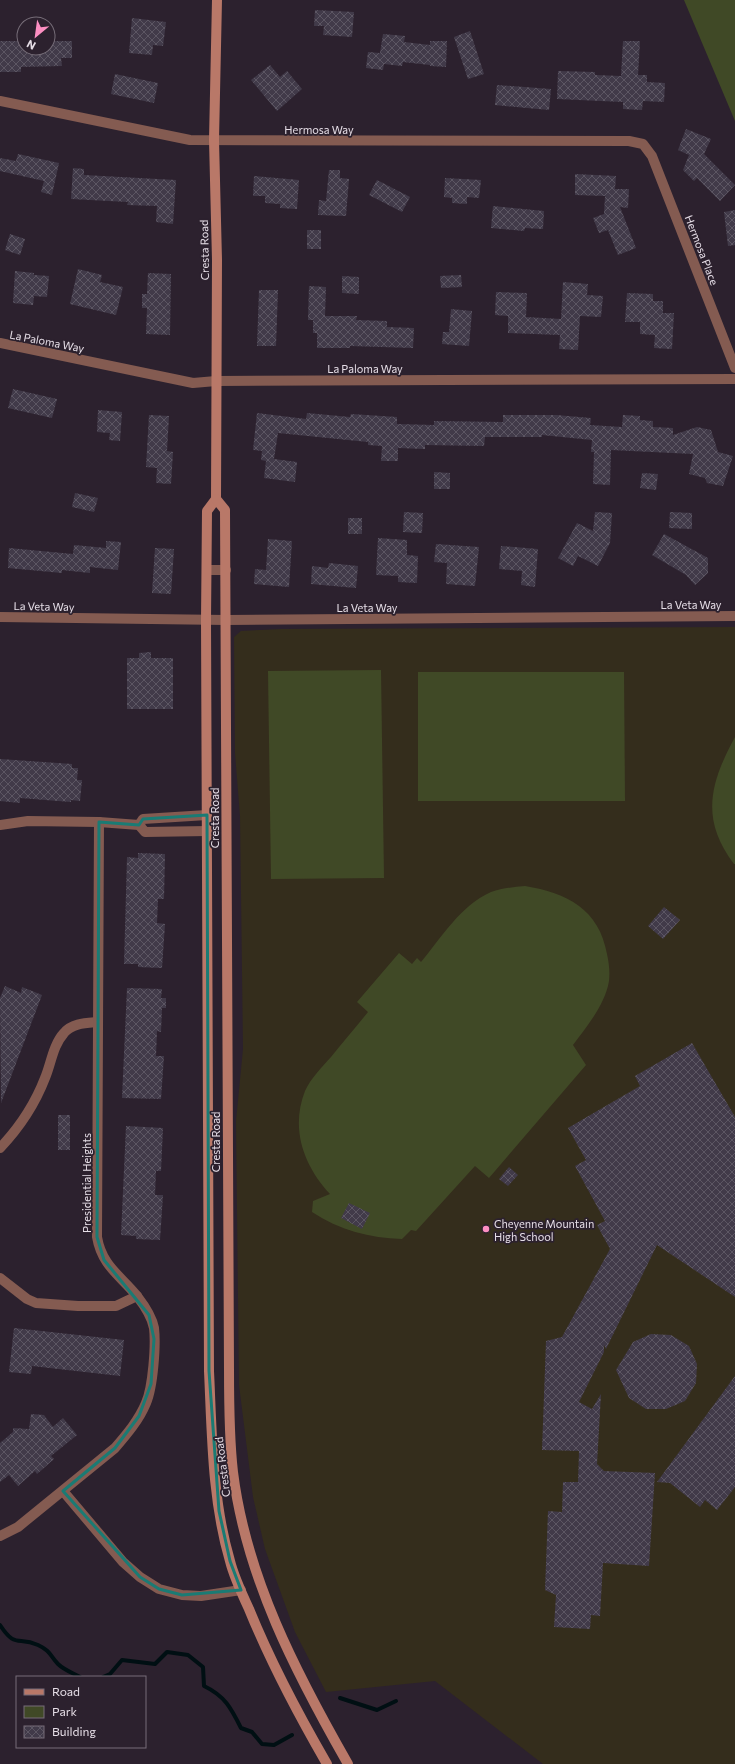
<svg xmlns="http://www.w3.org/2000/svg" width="735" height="1764" font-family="Commissioner,sans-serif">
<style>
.education{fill:#342d1c}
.green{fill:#404926}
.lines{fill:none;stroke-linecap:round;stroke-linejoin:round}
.stream{stroke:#000f13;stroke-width:4}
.building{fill:url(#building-cross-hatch)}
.minor{stroke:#845b51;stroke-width:10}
.tertiary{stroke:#845b51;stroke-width:10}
.secondary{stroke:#b97868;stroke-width:10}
.marked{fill:none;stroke:#1a7b74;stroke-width:3;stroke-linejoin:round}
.poi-dot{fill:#fc8fc2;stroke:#2c212e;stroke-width:1.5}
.labels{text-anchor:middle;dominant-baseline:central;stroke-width:3.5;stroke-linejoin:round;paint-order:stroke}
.street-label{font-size:11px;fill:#e6dee7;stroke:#2c212e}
.poi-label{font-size:11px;fill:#e6dee7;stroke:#2c212e;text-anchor:start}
</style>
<defs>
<pattern id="building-cross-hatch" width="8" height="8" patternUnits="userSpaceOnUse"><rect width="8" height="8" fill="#413a49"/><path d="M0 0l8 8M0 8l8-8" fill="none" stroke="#5c5663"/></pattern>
</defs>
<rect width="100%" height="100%" fill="#2c212e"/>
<path class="education" d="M735,627V1764H543L435,1681L326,1692L295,1632L265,1549L253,1497L239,1385L236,1121L243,1049L240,816L235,753L234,637L241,631L282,629Z"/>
<g class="green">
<path d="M684,0H735V121Z"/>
<path d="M381,670L384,878L271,879L268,671Z"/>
<path d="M418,672H624L625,801H418Z"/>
<path d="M735,737V864H734C700,819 710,783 735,737Z"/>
<path d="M525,886C567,893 599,909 607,954C609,963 610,972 609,981C605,1005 587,1026 573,1045L586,1065L489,1178L475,1166L416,1231L411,1230L402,1239C370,1238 339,1230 312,1212L313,1201L330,1194C304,1166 290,1129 305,1091C311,1078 322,1067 331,1057C343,1042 356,1027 368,1012L357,1002L399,953L412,964L417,958L421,962C441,938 461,905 491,892C502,888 514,887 525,886Z"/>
</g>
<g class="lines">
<g class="stream">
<path d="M0,1625C16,1649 17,1636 38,1645C51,1651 50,1656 58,1664C64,1670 73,1673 80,1677"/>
<path d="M103,1677L110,1674L122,1660L155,1664L167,1652L188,1655L203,1667L204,1686C225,1696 231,1708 241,1728L252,1732L262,1744L274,1745L292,1735"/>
<path d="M340,1698L377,1710L396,1701"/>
</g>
</g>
<g class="building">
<path d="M315,10L354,12L352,37L323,35L324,26H314Z"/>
<path d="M132,18L166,22L163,46L153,45L152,55L129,53Z"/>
<path d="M470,31L484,74L468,79L454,37Z"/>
<path d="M383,34L405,36L404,42L430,45V41H447L446,67L430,66V65L403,62L402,66L384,64L383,70L366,68L368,52L380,53Z"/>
<path d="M0,41H24V48H48V41H72V58H61L62,66L21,67V72H0Z"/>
<path d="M623,41H640L638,75H647V82L665,83L664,102L643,101L642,110L623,109V102L557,99L558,71L595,72V75L621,76Z"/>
<path d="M270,65L280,77L287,71L302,89L277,111L251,80Z"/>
<path d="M115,74L158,83L154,103L111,94Z"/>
<path d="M497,85L551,89L549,110L495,105Z"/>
<path d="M686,129L711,139L704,154L735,185L720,201L697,178L694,181L683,170L689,155L678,150Z"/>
<path d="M18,154L59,163L52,195L41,192L44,181L0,171V158L16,161Z"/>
<path d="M73,168L84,169V175L176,180L173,224L156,222L157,206L127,205L128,202L71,199Z"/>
<path d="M329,170H340V178L349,179L346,216L318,215L319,200L326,201Z"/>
<path d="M575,174L616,176L615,189H629L628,208L620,207L636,248L618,255L608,230L599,233L593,218L604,214L605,196L575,195Z"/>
<path d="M254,176L299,180L297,209L280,208V204L265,203V196H253Z"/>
<path d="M445,178L481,180L479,198L467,197V204L452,203V198L444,197Z"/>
<path d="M377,180L410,197L402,212L369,195Z"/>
<path d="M493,206L544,211L543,229L525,228L524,231L491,228Z"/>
<path d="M735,210V245L728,246L724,212Z"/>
<rect x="307" y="230" width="14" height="19"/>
<path d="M10,234L25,239L20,255L5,250Z"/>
<path d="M78,269L102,275L100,282L123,287L116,315L70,304Z"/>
<path d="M15,271L34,273V275L49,276L47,297L34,296L33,305L13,303Z"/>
<path d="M148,273L171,274L170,335L146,334L147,308H142V294H147Z"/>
<path d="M461,275L462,287L441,288L440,276Z"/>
<path d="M342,276L359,277V294L342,293Z"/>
<path d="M563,282L588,284L587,295L603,296L601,317L580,316L578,350L559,349L560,335L508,333V316L495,315L496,292L527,293L526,317L561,319Z"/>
<path d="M309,286L326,287L325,316H357L356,320L387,321V327L414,328L413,348L350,346V348H317V333H313V320H308Z"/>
<path d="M259,290H278L276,346H257Z"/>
<path d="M627,293L653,294V301H663V313H674L672,349L654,348L655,335L640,334V322H625Z"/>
<path d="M451,309L472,311L469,346L442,344L443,332H449Z"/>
<path d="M13,389L57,399L52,418L8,408Z"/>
<path d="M98,410L122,412L120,441L109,440L110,433L97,432Z"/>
<path d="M257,413L306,419L307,413L350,417L351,414L397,417V424L434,425V421L503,422V415H556L591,418L590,425L622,427L623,415L640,416V420L653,421V427L673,428V435L697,427L711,430L718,452L733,456L723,486L707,483L705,478L689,474L693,454L611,450L610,485L593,484L594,452H591L592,440L542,435V437H485L484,446L425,445V449L398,448V461H381L382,446L368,445V442L278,433L274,459L297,462L295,482L264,478L266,461L261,460L262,451L253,450Z"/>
<path d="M149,415L169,416L167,451L173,452L171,484L156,483L157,468L146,467Z"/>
<path d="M434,472L450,473V489H434Z"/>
<path d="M642,473L658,474L656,490L640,488Z"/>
<path d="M75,493L98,498L94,512L72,507Z"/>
<path d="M404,512L423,513L422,533L403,532Z"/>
<path d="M595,512L612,513L610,543L598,566L578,556L573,566L558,558L577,523L593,531Z"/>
<path d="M670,512L692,513V529L669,528Z"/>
<rect x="348" y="518" width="14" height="16"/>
<path d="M664,534L708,558V573L695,585L686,575L652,555Z"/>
<path d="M378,538L407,540V555L418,556L417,583L398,582V576L376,575Z"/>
<path d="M268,539L292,541L289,587L254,584L255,569L266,570Z"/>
<path d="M106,541L121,542L118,570L90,567V573L62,570V573L8,568L9,548L73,554L74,545L106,548Z"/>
<path d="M436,544L479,547L475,586L446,584L447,563L434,562Z"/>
<path d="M501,546L538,549L535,587L521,585L522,571L499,569Z"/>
<path d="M155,548L174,549L171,594L152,593Z"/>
<path d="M329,563L358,566L356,588L311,584L312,566L328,568Z"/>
<path d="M151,652V658H173V709H127V658H139V653Z"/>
<path d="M0,759L72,764V768H78L77,780H82L80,801L71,800V802L20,798V803L0,801Z"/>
<path d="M138,853L165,854L164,899H158L157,923L165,924L162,968L138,967V964H124L127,857L138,858Z"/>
<path d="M664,907L680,920L663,939L648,926Z"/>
<path d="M5,986L21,993L22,987L42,995L1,1103L0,998Z"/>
<path d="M127,988L162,989L161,998H166V1008H162L161,1032L157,1031L156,1056H164L161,1099L122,1098Z"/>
<path d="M692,1043L735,1117V1297L657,1245L606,1349L604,1345V1352L579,1402L592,1409L601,1394L597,1464L604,1471L655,1473L649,1566L603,1563L600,1616L591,1615L590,1629L554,1627L556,1595L545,1590L548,1511L562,1512L563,1482H578L579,1451L542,1450L546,1341L562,1337L610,1249L597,1225L605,1221L575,1166L586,1160L568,1128L640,1086L635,1076Z"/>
<rect x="58" y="1115" width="12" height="35"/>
<path d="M126,1126L163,1128L161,1171H156L155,1195H163L160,1240L136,1239V1236L121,1235Z"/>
<path d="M509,1167L518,1175L508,1186L499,1179Z"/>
<path d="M349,1203L370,1213L362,1229L341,1218Z"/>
<path d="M14,1328L124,1340L120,1376L32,1366L31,1374L9,1372Z"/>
<path d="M651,1334L671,1335L689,1346L697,1364L696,1383L685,1401L666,1409H646L629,1398L616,1370L633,1342Z"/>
<path d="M735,1376V1487L717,1510L705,1500L700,1507L670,1483L657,1482Z"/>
<path d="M31,1414L44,1415L53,1427L63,1418L77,1435L51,1456L54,1459L37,1474L35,1471L18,1486L9,1475L0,1482V1443L13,1432V1428L29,1429Z"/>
</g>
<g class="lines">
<g class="minor">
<path d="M0,101L190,140L629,141L643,144L652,156L735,368"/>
<path d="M0,343L193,383L216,381L735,379"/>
<path d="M207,570H226"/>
<path d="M226,620L735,616"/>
<path d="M0,825L28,821L99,822L139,825L145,832L208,831"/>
<path d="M139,825L143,819L207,815"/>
<path d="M0,1148C19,1128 35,1104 45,1078C51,1064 53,1045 64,1033C72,1023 86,1023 98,1022"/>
<path d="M0,1278L27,1299L36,1303L78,1306H116L137,1296"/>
<path d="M63,1491L123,1562L140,1577L159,1589L182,1595L201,1596L241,1590"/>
<path d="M0,1536L18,1527L115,1448C127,1434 139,1420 146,1403C153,1387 156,1345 154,1328C152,1317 144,1305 137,1296C120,1275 102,1266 97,1237L99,822"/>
</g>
<path class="tertiary" d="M0,617L226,620"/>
<g class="secondary">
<path d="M217,0L214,140L217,260L216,499L207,511L206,620L209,1371C212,1434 212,1500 230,1561C234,1577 242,1594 249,1609C271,1663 298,1714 327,1764"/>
<path d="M216,499L225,510L229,1369C229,1403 229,1438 233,1472C246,1577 296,1673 348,1764"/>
</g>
</g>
<path class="marked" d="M207,815L209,1371L219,1511L230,1561L241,1590L182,1595L159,1589L140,1577L63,1491L115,1448L139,1416L151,1384L154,1339L149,1315L104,1260L97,1237L99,822L139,825L143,819Z"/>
<circle class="poi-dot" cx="486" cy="1229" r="4"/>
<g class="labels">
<g class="street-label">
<text x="319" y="129">Hermosa Way</text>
<text transform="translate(204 250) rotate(-91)">Cresta Road</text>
<text transform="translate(702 250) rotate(69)">Hermosa Place</text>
<text transform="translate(47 341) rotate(11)">La Paloma Way</text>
<text x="365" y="368">La Paloma Way</text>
<text x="691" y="604">La Veta Way</text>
<text transform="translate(44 606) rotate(1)">La Veta Way</text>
<text x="367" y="607">La Veta Way</text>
<text transform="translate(214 818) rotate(-90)">Cresta Road</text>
<text transform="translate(215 1142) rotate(-90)">Cresta Road</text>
<text transform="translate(86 1183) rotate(-90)">Presidential Heights</text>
<text transform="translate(222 1467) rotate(-97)">Cresta Road</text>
</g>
<g class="poi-label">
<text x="494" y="1223">Cheyenne Mountain<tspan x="494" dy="13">High School</tspan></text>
</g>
</g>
<rect x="16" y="1676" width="130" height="72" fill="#2c212e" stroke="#766d78"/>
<rect x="24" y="1689" width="20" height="6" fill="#b97868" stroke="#766d78"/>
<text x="52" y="1696" font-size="12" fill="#e6dee7">Road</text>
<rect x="24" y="1706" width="20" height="12" fill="#404926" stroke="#766d78"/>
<text x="52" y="1716" font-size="12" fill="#e6dee7">Park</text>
<rect x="24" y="1726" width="20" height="12" fill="url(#building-cross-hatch)" stroke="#766d78"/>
<text x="52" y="1736" font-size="12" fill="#e6dee7">Building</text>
<g transform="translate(36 36) rotate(209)"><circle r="19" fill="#2c212e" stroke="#766d78"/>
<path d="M0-3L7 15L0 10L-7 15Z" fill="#fc8fc2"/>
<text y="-6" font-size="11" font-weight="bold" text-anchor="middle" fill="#e6dee7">N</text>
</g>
</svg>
